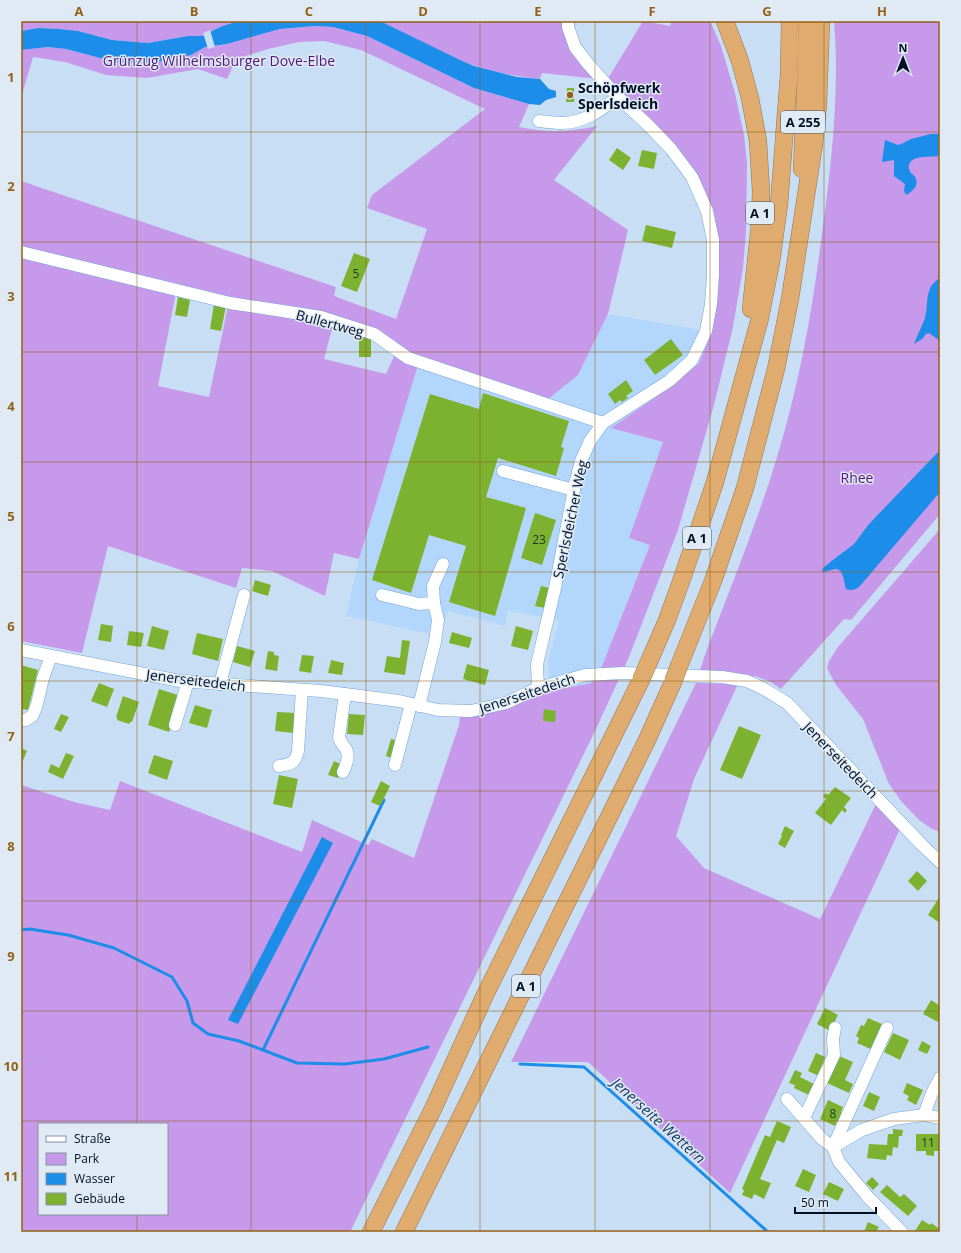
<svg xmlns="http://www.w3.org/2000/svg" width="961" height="1253" font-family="'Open Sans',sans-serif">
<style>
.built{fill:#b3d7fc}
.green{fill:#c799eb;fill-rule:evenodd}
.water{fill:#1c8de8}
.pier{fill:#c8def4}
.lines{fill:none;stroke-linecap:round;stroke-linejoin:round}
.stream{stroke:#1c8de8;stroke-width:3}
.building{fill:#7db230}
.minor-casing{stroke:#71a6dc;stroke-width:13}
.highway-casing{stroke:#927554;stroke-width:18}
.minor{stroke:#fff;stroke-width:12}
.highway{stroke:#e0ab6e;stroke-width:17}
.highway-bridge-casing{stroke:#927554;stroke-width:18;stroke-linecap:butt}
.highway-bridge{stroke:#e0ab6e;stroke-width:17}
.grid{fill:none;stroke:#946015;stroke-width:1;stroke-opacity:0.55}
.poi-dot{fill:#946015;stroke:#dfeaf5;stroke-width:1.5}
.labels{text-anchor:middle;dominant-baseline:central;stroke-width:3;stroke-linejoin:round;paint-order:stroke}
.number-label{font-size:12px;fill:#1f3826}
.shield{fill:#dfeaf5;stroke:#435162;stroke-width:1}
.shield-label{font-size:13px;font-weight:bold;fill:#001023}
.park-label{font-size:14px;fill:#541678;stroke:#dfeaf5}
.poi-label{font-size:14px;font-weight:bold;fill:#001023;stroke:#dfeaf5;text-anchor:start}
.street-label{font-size:14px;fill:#001023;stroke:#dfeaf5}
.water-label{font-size:15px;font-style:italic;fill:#123a5f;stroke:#dfeaf5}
.neatline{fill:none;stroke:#946015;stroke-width:1.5}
.grid-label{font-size:13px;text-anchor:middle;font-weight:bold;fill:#946015}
</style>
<rect width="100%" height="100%" fill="#c8def4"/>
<path class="built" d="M608,314L712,332L699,363L672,386L612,428L663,442L629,538L650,545L600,671L591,683L551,691L548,661L559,620L508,611L505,626L448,611L440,636L346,616L359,559L420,358L578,375Z"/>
<g class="green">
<path d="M21,21H238L220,27L202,36H188L148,43L112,40L78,31L59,29L38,28L21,31Z"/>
<path d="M380,21H575L574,34L607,80L643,21L670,26L671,21H710L721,46L735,93L744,135L747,162L746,232L743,268L733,327L714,405L678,530L629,657L596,729L350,1232H21V785L74,802L110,810L120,781L302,852L312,820L368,845L372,839L414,858L459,725L460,716L465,717L505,709L551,691L591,683L600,671L650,545L629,538L663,442L611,428L672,386L699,363L712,332L717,276L696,173L607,80L542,73L540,79C513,76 485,71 460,60C433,49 406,34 380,21ZM39,1124H167V1214H39Z"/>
<path d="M834,21H940V514L851,620L844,619L781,689L771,682L755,676L752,677L700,670L707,649C732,584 758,520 778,454C799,384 812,313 821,241C829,183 836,125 836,66C836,51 835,36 834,21Z"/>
<path d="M315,26L333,27L367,36L474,88L529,104L519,127C547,133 569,132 597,126L554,180L628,230L608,314L578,375L547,400L411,354L376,332L231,300L21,247V181L336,287L334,296L396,319L427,229L367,208L372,195L485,109L361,50L324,41L299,42L268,49L236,59L227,79L198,69L147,78L106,75L65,62L33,57L21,98V50L48,47L66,49L115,62L149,63L176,59L191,55L205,47L227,44L280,29Z"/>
<path d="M21,256L176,292L158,386L209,397L228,306L333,325L324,359L386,374L395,354L418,365L359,559L334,553L325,596L272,571L242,568L236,588L108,546L82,653L21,641Z"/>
<path d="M940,529V832L932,829L919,820L901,801L889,784L863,719L836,685L827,668L829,661L838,647Z"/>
<path d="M696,683L738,684L694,779L676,836L704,868L820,919L876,804L900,829L730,1193L588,1062H511Z"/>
</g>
<g class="water">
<path d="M238,21H380L460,60L474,66L517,77L540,79L549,89L556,91V97L546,100L540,105L529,104L474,88L367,36L333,27L315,26L280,29L227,44L205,47L191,55L176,59L149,63L115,62L66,49L48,47L21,50V31L38,28L59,29L78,31L112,40L148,43L188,36H202L220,27Z"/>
<path d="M931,134H940V156C933,157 924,156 917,158C910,160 906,166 911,173C912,174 914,175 915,177C920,185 912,192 906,195L904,191L905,184L894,176V160L882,162L885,140L898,145L901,144L911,139Z"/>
<path d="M940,278V341L929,333L926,334L922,339L914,344C917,335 922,327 925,318C929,302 924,287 940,278Z"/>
<path d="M940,450V492L860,586C855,590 852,591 846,589C844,583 844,570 836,569C832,569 827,572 822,572L823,568L829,563L854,544L869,524Z"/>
<path d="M322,837L333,843L238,1024L228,1020Z"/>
</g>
<path class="pier" d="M210,30L215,47L208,49L203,33Z"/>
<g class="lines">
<g class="stream">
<path d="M21,930L30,929L68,935L114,948L172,977L187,1001L193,1023L208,1034L239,1041L297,1063L345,1064L384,1059L428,1047"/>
<path d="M263,1050L384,800"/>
<path d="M520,1064L584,1067L768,1232"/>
</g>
</g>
<g class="building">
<path d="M567,88H574V102H566Z"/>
<path d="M617,148L631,158L623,170L609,160Z"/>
<path d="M642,150L657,153L654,169L638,166Z"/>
<path d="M646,225L676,232L672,248L642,241Z"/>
<path d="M354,253L370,259L357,292L341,286Z"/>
<path d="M178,297L190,300L187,317L175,315Z"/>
<path d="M214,304L226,306L221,331L210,329Z"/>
<rect x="359" y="336" width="12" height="21"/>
<path d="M671,339L683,355L655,375L644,360Z"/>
<path d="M626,380L633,391L626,396L628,398L622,402L620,400L615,404L608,394Z"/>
<path d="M483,393L569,421L561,447L564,448L556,476L498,458L486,497L526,508L495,616L449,602L466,546L429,535L411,593L372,580L430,394L479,409Z"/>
<path d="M535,513L556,520L542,565L521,558Z"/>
<path d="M255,580L271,585L268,596L252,591Z"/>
<path d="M541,586L554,589L549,609L535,606Z"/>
<path d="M101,624L113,626L111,642L98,640Z"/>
<path d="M152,626L169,631L164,650L147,646Z"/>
<path d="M516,626L533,631L528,650L511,646Z"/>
<path d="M129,631L144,633L141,647L127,645Z"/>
<path d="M452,632L472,638L469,648L449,643Z"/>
<path d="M197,633L223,639L218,661L192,654Z"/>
<path d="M402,640L410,641L405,675L384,672L387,656L400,658Z"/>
<path d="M237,646L255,651L250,667L233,662Z"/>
<path d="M268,651L274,652V655L279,656L277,671L265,669Z"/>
<path d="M302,655L314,656L311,673L299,671Z"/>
<path d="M331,660L344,663L342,675L328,673Z"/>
<path d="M467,664L489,670L485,685L463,679Z"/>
<path d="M21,665L38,670L28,710L21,709Z"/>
<path d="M99,683L114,689L107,707L91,701Z"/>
<path d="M159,689L181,696L169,732L148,725Z"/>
<path d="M123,696L139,702L132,722H130L129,724L117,720V717H116Z"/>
<path d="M195,705L212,710L207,728L189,723Z"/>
<path d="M544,709L556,711L555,722L543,721Z"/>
<path d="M277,712L296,713L294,733L275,731Z"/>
<path d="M61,714L69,717L61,732L54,729Z"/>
<path d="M349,714L365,715L363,735L347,734Z"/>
<path d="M739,726L761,735L742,779L720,770Z"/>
<path d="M391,739L400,741L395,759L386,756Z"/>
<path d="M21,748L27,751L21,765Z"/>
<path d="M66,753L74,756L63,779L48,772L51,764L59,768Z"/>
<path d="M154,755L173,761L167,780L148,773Z"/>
<path d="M334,761L343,765L338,778L328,775Z"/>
<path d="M279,775L298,779L292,808L273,804Z"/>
<path d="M381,781L390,786L380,806L371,802Z"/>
<path d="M835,787L851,798L844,807L847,810L845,813L842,810L831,825L815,813L826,799L823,796L826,793L828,795Z"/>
<path d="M785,826L794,831L785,848L778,844L782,836L781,835Z"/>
<path d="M917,871L927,881L918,891L908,881Z"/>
<path d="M940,896V923L928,915Z"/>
<path d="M931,1000L940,1006V1020L938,1022L923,1014Z"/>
<path d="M825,1008L838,1015L830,1031L817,1024Z"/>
<path d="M868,1018L884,1025L873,1050L857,1043L859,1038L856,1036L861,1025L864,1026Z"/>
<path d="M893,1033L909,1040L900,1060L884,1052Z"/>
<path d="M922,1041L931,1046L927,1054L918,1050Z"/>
<path d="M816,1053L825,1057L823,1062L827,1064L821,1077L808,1071Z"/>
<path d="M839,1056L853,1062L845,1080L853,1084L849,1093L827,1083Z"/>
<path d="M795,1070L802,1073L800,1077L816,1085L811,1096L794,1088L795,1085L789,1083Z"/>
<path d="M907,1083L923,1090L916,1105L907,1100L909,1096L903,1093Z"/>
<path d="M869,1092L880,1097L874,1111L863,1106Z"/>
<path d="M828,1100L843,1107L841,1112L844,1114L841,1122L837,1121L835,1126L820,1119Z"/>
<path d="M777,1121L791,1127L784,1143L777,1140L760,1179L771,1183L764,1199L754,1194L752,1199L742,1195L744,1190L742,1189L765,1135L770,1137Z"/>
<path d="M893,1129L903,1130L902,1136H899L898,1148L893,1147L892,1156L887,1155L886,1160L867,1158L869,1144L887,1145L888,1134H893Z"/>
<path d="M916,1134H940V1151H934V1156L926,1155V1151H916Z"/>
<path d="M803,1169L816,1175L809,1192L795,1186Z"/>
<path d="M872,1177L879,1184L873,1190L866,1183Z"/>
<path d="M829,1182L844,1189L838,1201L823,1194Z"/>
<path d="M887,1185L900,1197L904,1194L917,1206L908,1216L880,1192Z"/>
<path d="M922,1220L930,1225L931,1223L940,1229V1232H917L915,1231Z"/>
<path d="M868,1222L879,1227L876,1232H864Z"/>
</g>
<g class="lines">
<defs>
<g id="minor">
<path d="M539,121C547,122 554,123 562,123C584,123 601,110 618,97"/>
<path d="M21,252L230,303L321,317L374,334L408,358L603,423"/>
<path d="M503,471L574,490"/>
<path d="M382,595L419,604L434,603"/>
<path d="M21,650L180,681L321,691L399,701L438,710L471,711L506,703L538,688L585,675L623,673L722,677L747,681L764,689L787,703L922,845L940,862"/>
<path d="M220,684L244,595"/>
<path d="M538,688L537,664L555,588L575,484L581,461L590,441L603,423L669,381L692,360L706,331L711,304L713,275V240L707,211L692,177L671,149L649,126L618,97L588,64L575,47L568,27V21"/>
<path d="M419,706L435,642L438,620L434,603L433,586L443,564"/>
<path d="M21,720H26L33,715L37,704L43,678L51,656"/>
<path d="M175,725L188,681"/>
<path d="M395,765L411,704"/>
<path d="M279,766C291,764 295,764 298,751L302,690"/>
<path d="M343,772C346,765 350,757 346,749C343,745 340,742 339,737L345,694"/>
<path d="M787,1099L822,1139L833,1147L839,1162L867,1196L902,1232"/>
<path d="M924,1115L932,1093L940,1078"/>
<path d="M804,1118L834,1055L833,1039L835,1028"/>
<path d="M833,1147L887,1028"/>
<path d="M833,1147L862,1130L894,1119L924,1115L940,1118"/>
</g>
<g id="highway">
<path d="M725,21L740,61L750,98L758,141L761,191L760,223L751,309"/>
<path d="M802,169L806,74L807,21"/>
<path d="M648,664L667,620L683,576L715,482L760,318L771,262L779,205L789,74L790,21"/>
<path d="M679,666L713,581L745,488L776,369L790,299L814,144L818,104L821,21"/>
<path d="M371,1232L433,1109L485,995L641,680"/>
<path d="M404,1232L647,740L673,682"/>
</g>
</defs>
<use href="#minor" class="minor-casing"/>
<use href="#highway" class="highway-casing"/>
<use href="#minor" class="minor"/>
<use href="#highway" class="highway"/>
<defs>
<g id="highway-bridge">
<path d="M641,680L648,664"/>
<path d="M673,682L679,666"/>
</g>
</defs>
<use href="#highway-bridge" class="highway-bridge-casing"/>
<use href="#highway-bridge" class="highway-bridge"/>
</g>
<path class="grid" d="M137,21V1124M251,21V1232M366,21V1232M480,21V1232M595,21V1232M710,21V1232M824,21V1232M21,132H940M21,242H940M21,352H940M21,462H940M21,572H940M21,681H940M21,791H940M21,901H940M21,1011H940M21,1121H940M137,1214V1232"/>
<circle class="poi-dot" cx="570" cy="95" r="4"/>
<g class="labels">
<g class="number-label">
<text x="356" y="273">5</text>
<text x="539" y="539">23</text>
<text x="833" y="1113">8</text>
<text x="928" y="1142">11</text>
</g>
<g class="shield">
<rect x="781" y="111" width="44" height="22" rx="3"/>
<rect x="746" y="202" width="28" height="22" rx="3"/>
<rect x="683" y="527" width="28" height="22" rx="3"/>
<rect x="512" y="975" width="28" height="22" rx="3"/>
</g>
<g class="shield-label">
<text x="803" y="122">A 255</text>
<text x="760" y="213">A 1</text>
<text x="697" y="538">A 1</text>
<text x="526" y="986">A 1</text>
</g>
<g class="park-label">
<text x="219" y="60">Grünzug Wilhelmsburger Dove-Elbe</text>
<text x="857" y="477">Rhee</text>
</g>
<g class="poi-label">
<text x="578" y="87">Schöpfwerk<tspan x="578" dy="16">Sperlsdeich</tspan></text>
</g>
<g class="street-label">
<text transform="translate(330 323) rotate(15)">Bullertweg</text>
<text transform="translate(570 519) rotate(-78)">Sperlsdeicher Weg</text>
<text transform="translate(196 680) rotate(7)">Jenerseitedeich</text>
<text transform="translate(527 693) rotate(-18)">Jenerseitedeich</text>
<text transform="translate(841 760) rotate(46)">Jenerseitedeich</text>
</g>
<g class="water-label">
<text transform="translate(659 1120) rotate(42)">Jenerseite Wettern</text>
</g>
</g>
<rect width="961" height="1253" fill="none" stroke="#dfeaf5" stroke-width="44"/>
<rect x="38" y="1123" width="130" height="92" fill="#dfeaf5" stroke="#8693a1"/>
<rect x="46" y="1136" width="20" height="6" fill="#ffffff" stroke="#8693a1"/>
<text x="74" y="1143" font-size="12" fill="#001023">Straße</text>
<rect x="46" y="1153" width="20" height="12" fill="#c799eb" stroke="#8693a1"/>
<text x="74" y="1163" font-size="12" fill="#001023">Park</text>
<rect x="46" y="1173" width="20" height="12" fill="#1c8de8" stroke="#8693a1"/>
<text x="74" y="1183" font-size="12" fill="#001023">Wasser</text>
<rect x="46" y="1193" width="20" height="12" fill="#7db230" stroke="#8693a1"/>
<text x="74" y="1203" font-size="12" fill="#001023">Gebäude</text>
<g transform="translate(903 58)" stroke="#dfeaf5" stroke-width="3" paint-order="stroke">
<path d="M0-3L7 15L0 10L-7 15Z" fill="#001023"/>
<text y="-6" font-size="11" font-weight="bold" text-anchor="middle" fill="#001023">N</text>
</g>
<path d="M795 1207v6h81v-6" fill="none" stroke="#001023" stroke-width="2"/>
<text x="801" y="1207" font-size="12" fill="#001023" stroke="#dfeaf5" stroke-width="3" paint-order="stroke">50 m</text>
<rect x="22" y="22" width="917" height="1209" class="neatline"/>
<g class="grid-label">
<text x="79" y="16">A</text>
<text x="194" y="16">B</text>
<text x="309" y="16">C</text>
<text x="423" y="16">D</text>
<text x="538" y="16">E</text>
<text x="652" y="16">F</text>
<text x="767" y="16">G</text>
<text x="882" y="16">H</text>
<text x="11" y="82">1</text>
<text x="11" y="191">2</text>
<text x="11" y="301">3</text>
<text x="11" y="411">4</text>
<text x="11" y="521">5</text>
<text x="11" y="631">6</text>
<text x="11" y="741">7</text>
<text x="11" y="851">8</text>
<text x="11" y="961">9</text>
<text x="11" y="1071">10</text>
<text x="11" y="1181">11</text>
</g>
</svg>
